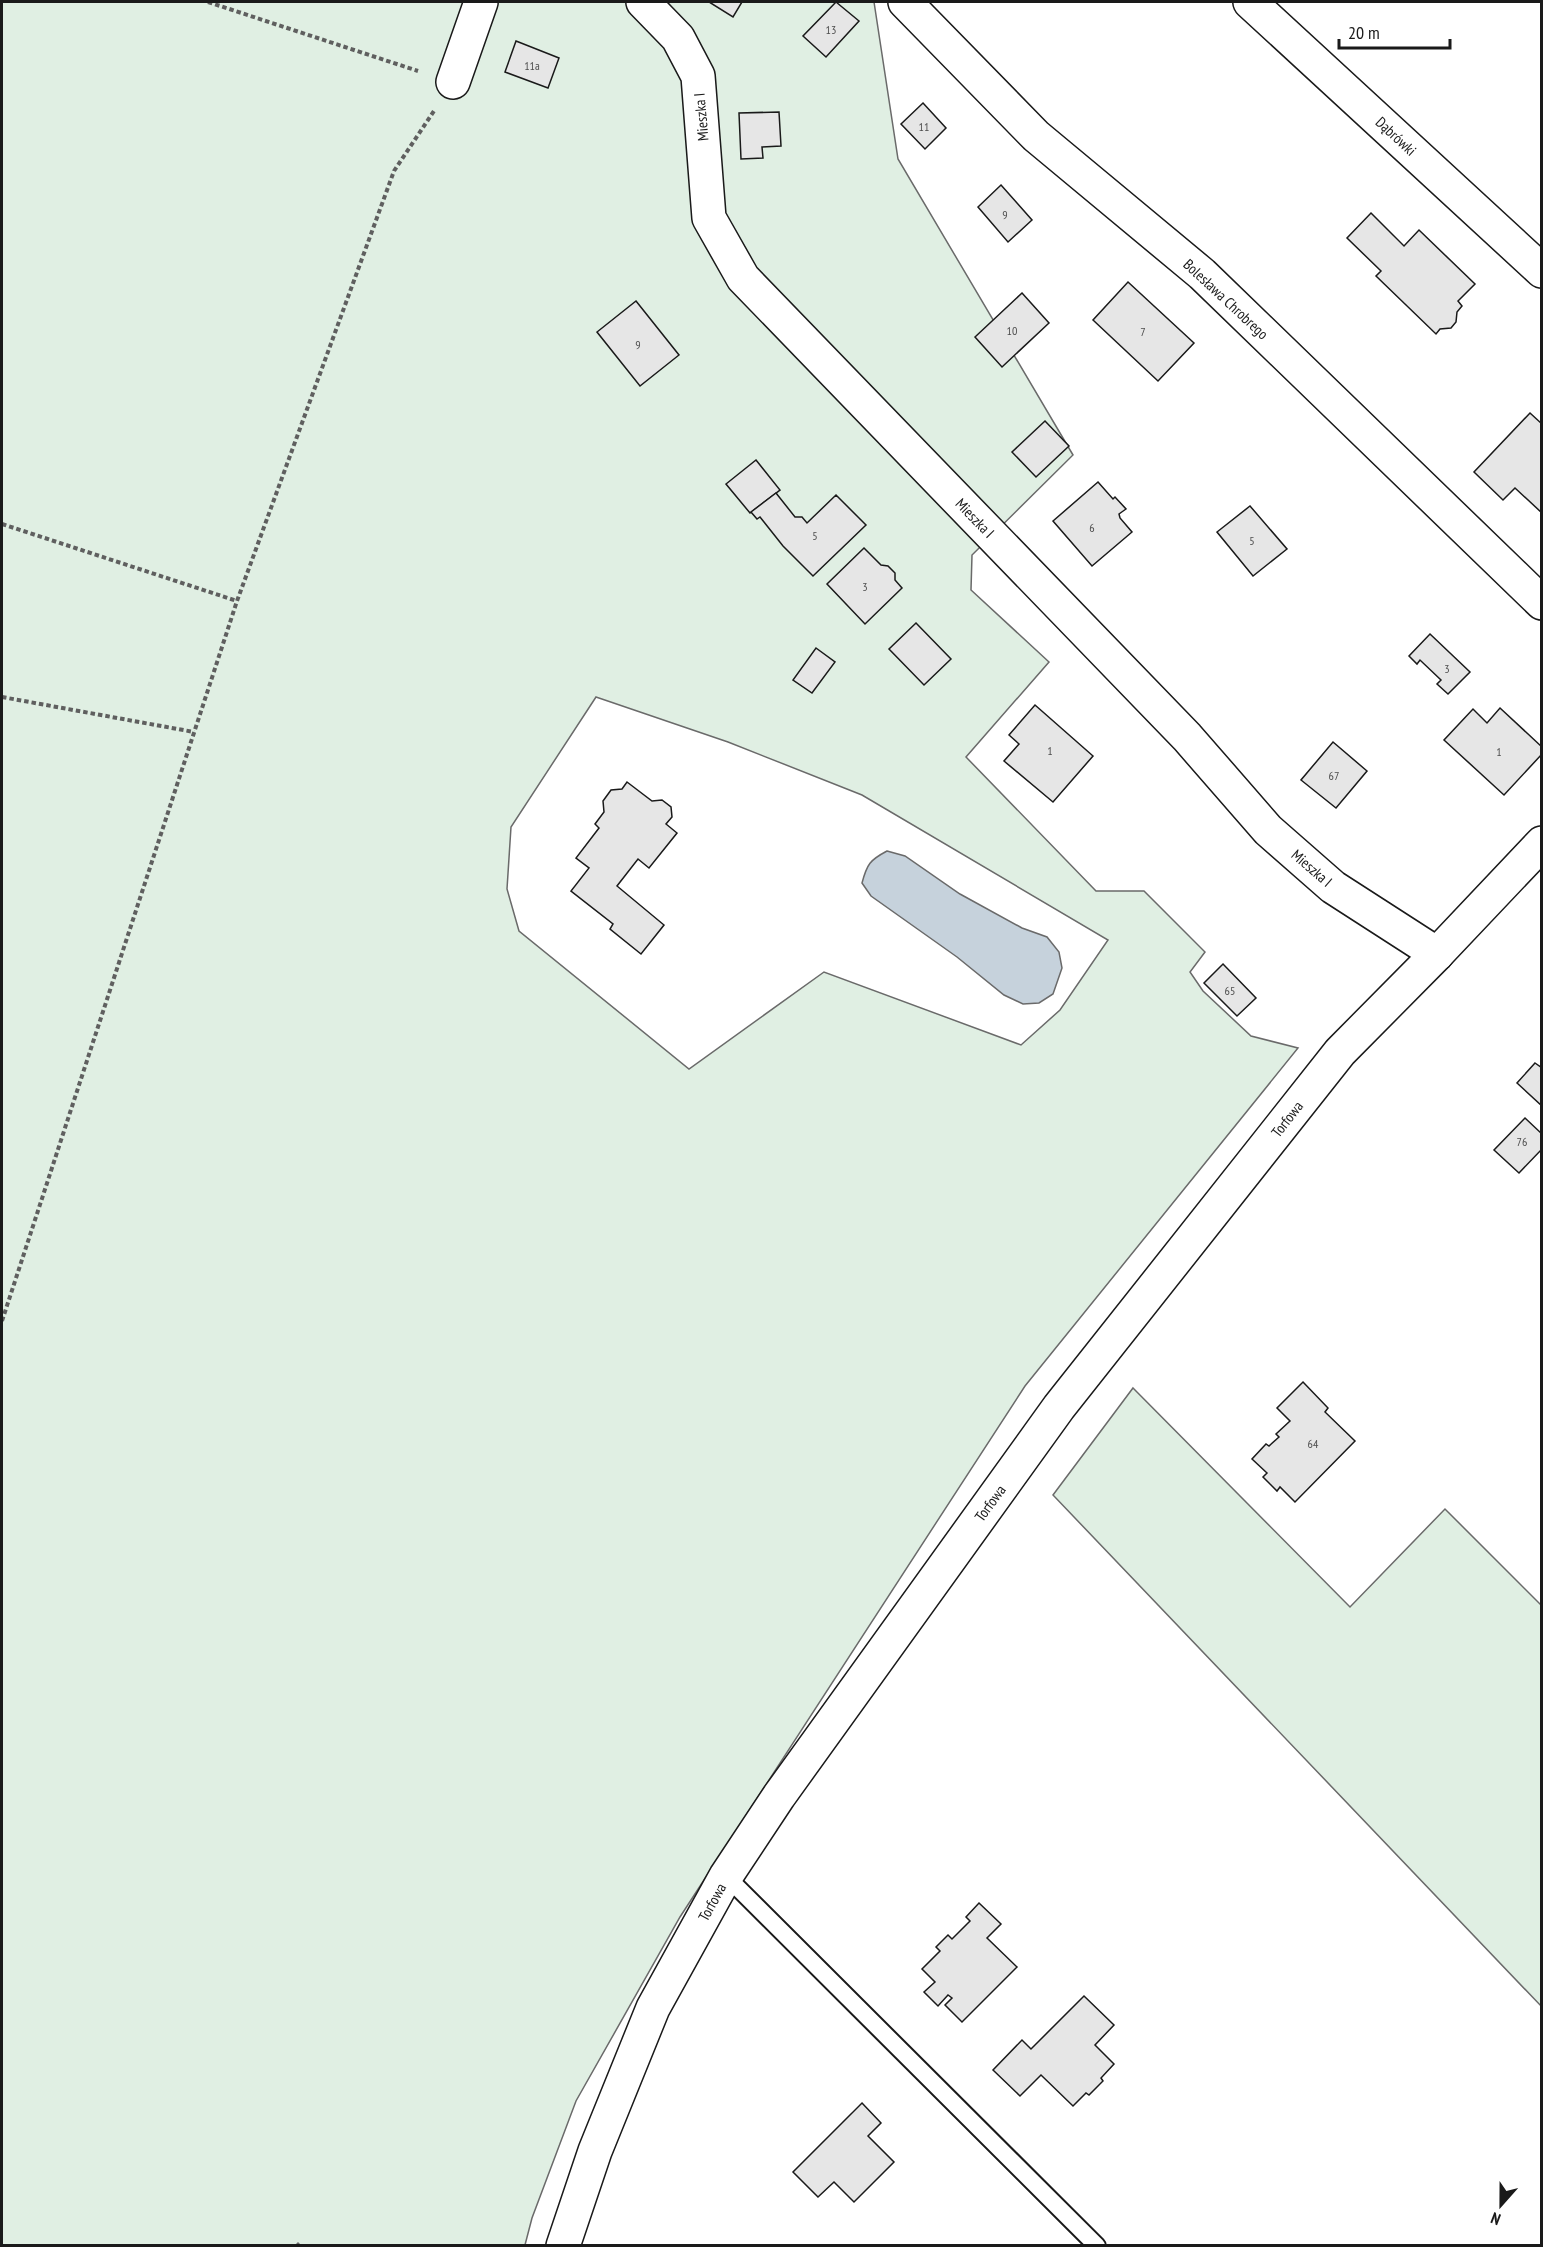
<svg xmlns="http://www.w3.org/2000/svg" width="1543" height="2247" font-family="'PT Sans Narrow',sans-serif">
<style>
.green{fill:#e0efe3;stroke:#6a6a6a;stroke-width:1.5;fill-rule:evenodd}
.water{fill:#c6d2dc;stroke:#6a6a6a;stroke-width:1.5}
.building{fill:#e6e6e6;stroke:#1a1a1a;stroke-width:1.5}
.lines{fill:none;stroke-linecap:round;stroke-linejoin:round}
.service-casing{stroke:#1a1a1a;stroke-width:20}
.minor-casing{stroke:#1a1a1a;stroke-width:36}
.path{stroke:#5f5f5f;stroke-width:4;stroke-dasharray:4.5 3;stroke-linecap:butt}
.service{stroke:#fff;stroke-width:16}
.minor{stroke:#fff;stroke-width:33}
.labels{text-anchor:middle;dominant-baseline:central;stroke-width:4.5;stroke-linejoin:round;paint-order:stroke}
.number-label{font-size:12px;fill:#4d4d4d}
.street-label{font-size:15px;fill:#1a1a1a;stroke:#fff}
</style>
<rect width="100%" height="100%" fill="#fff"/>
<g class="green">
<path d="M2,2H874L898,159L1073,455L972,555L971,590L1049,662L966,757L1096,891H1144L1205,952L1190,972L1203,991L1251,1036L1298,1048L1025,1386L680,1917L576,2101L532,2218L525,2245L301,2246L298,2243L295,2246H2ZM596,697L728,742L862,795L1108,940L1060,1010L1021,1045L824,972L689,1069L519,931L507,889L511,827Z"/>
<path d="M1133,1388L1350,1607L1445,1509L1541,1605V2006L1053,1495Z"/>
</g>
<path class="water" d="M887,851L905,856L960,894L1022,928L1047,937L1059,952L1062,968L1053,994L1039,1003L1023,1004L1004,995L957,957L871,896L862,883C867,864 870,860 887,851Z"/>
<g class="building">
<path d="M709,2H742L733,17Z"/>
<path d="M836,2L859,21L826,57L803,36Z"/>
<path d="M516,41L559,58L548,88L505,72Z"/>
<path d="M923,103L946,128L925,149L901,124Z"/>
<path d="M779,112L781,146L762,147L763,158L741,159L739,113Z"/>
<path d="M1001,185L1032,220L1008,242L978,207Z"/>
<path d="M1371,213L1404,246L1419,230L1475,284L1458,301L1462,306L1457,312L1456,322L1451,328L1440,329L1436,334L1376,276L1381,271L1347,238Z"/>
<path d="M1128,282L1194,343L1158,381L1093,320Z"/>
<path d="M1022,293L1049,323L1002,367L975,337Z"/>
<path d="M636,301L679,355L640,386L597,332Z"/>
<path d="M1530,413L1542,424V513L1515,488L1503,500L1474,472Z"/>
<path d="M1045,421L1069,446L1036,477L1012,452Z"/>
<path d="M756,460L780,490L750,513L726,484Z"/>
<path d="M1098,482L1113,499L1115,497L1126,509L1119,514L1120,518L1132,532L1092,566L1053,521Z"/>
<path d="M776,493L795,517H802L807,523L836,495L866,525L813,576L783,546L760,517L757,519L751,512Z"/>
<path d="M1250,506L1287,549L1253,576L1217,532Z"/>
<path d="M864,548L881,565L888,566L895,573V580L902,588L865,624L827,584Z"/>
<path d="M916,623L951,659L924,685L889,649Z"/>
<path d="M1430,634L1470,672L1448,694L1437,684L1441,680L1420,660L1417,664L1409,656Z"/>
<path d="M816,648L835,662L812,693L793,680Z"/>
<path d="M1035,705L1093,756L1053,802L1004,761L1019,744L1009,735Z"/>
<path d="M1500,708L1542,747V754L1504,795L1444,740L1473,709L1487,723Z"/>
<path d="M1333,742L1367,771L1336,808L1301,780Z"/>
<path d="M627,782L652,801L662,800L671,807L672,817L666,824L677,833L649,868L638,859L617,886L664,925L641,954L610,929L613,924L571,891L589,868L576,858L599,828L595,824L604,812L603,801L611,790L622,789Z"/>
<path d="M1223,964L1256,998L1237,1016L1204,983Z"/>
<path d="M1535,1063L1542,1068V1106L1517,1083Z"/>
<path d="M1525,1118L1542,1134V1149L1519,1173L1494,1150Z"/>
<path d="M1303,1382L1328,1408L1325,1412L1355,1441L1295,1502L1280,1487L1277,1491L1263,1477L1267,1473L1252,1459L1266,1444L1269,1446L1279,1437L1276,1434L1290,1421L1277,1408Z"/>
<path d="M979,1903L1001,1924L987,1938L1017,1967L962,2022L945,2005L952,1998L948,1995L938,2006L924,1992L935,1982L922,1969L940,1951L936,1947L948,1935L952,1939L970,1921L966,1917Z"/>
<path d="M1084,1996L1114,2025L1095,2045L1114,2064L1101,2078L1103,2081L1089,2095L1086,2093L1073,2106L1041,2075L1020,2096L993,2070L1022,2040L1031,2049Z"/>
<path d="M862,2103L881,2123L868,2136L894,2162L854,2202L834,2182L818,2197L793,2172Z"/>
</g>
<g class="lines">
<defs>
<path id="service" d="M726,1876L1097,2246"/>
<g id="minor">
<path d="M643,2L678,38L698,76L709,218L743,278L1187,737L1268,830L1333,887L1437,954"/>
<path d="M905,2L1036,136L1202,274L1542,603"/>
<path d="M1250,2L1542,271"/>
<path d="M453,82L481,2"/>
<path d="M563,2246L595,2151L653,2008L726,1876L779,1796L1059,1407L1340,1052L1437,954L1542,843"/>
</g>
</defs>
<use href="#service" class="service-casing"/>
<use href="#minor" class="minor-casing"/>
<g class="path">
<path d="M208,2L418,71"/>
<path d="M2,524L237,601"/>
<path d="M2,697L194,732"/>
<path d="M2,1321L237,601L394,171L434,111"/>
</g>
<use href="#service" class="service"/>
<use href="#minor" class="minor"/>
</g>
<g class="labels">
<g class="number-label">
<text x="831" y="29">13</text>
<text x="532" y="65">11a</text>
<text x="924" y="126">11</text>
<text x="1005" y="214">9</text>
<text x="1012" y="330">10</text>
<text x="1143" y="331">7</text>
<text x="638" y="344">9</text>
<text x="1092" y="527">6</text>
<text x="815" y="535">5</text>
<text x="1252" y="540">5</text>
<text x="865" y="586">3</text>
<text x="1447" y="668">3</text>
<text x="1050" y="750">1</text>
<text x="1499" y="751">1</text>
<text x="1334" y="775">67</text>
<text x="1230" y="990">65</text>
<text x="1522" y="1141">76</text>
<text x="1313" y="1443">64</text>
</g>
<g class="street-label">
<text transform="translate(701 117) rotate(-95)">Mieszka I</text>
<text transform="translate(1396 136) rotate(43)">Dąbrówki</text>
<text transform="translate(1226 299) rotate(43)">Bolesława Chrobrego</text>
<text transform="translate(975 518) rotate(46)">Mieszka I</text>
<text transform="translate(1312 868) rotate(41)">Mieszka I</text>
<text transform="translate(1287 1119) rotate(-52)">Torfowa</text>
<text transform="translate(990 1503) rotate(-54)">Torfowa</text>
<text transform="translate(712 1902) rotate(-61)">Torfowa</text>
</g>
</g>
<rect width="1543" height="2247" fill="none" stroke="#1a1a1a" stroke-width="6"/>
<g transform="translate(1501 2205) rotate(201)" stroke="#ffffff" stroke-width="4.5" paint-order="stroke">
<path d="M0-4.5L10 22L0 15L-10 22Z" fill="#1a1a1a"/>
<text y="-9" font-size="16" font-weight="bold" text-anchor="middle" fill="#1a1a1a">N</text>
</g>
<path d="M1339 39v9h111v-9" fill="none" stroke="#1a1a1a" stroke-width="3"/>
<text x="1348" y="39" font-size="18" fill="#1a1a1a" stroke="#ffffff" stroke-width="4.5" paint-order="stroke">20 m</text>
</svg>
